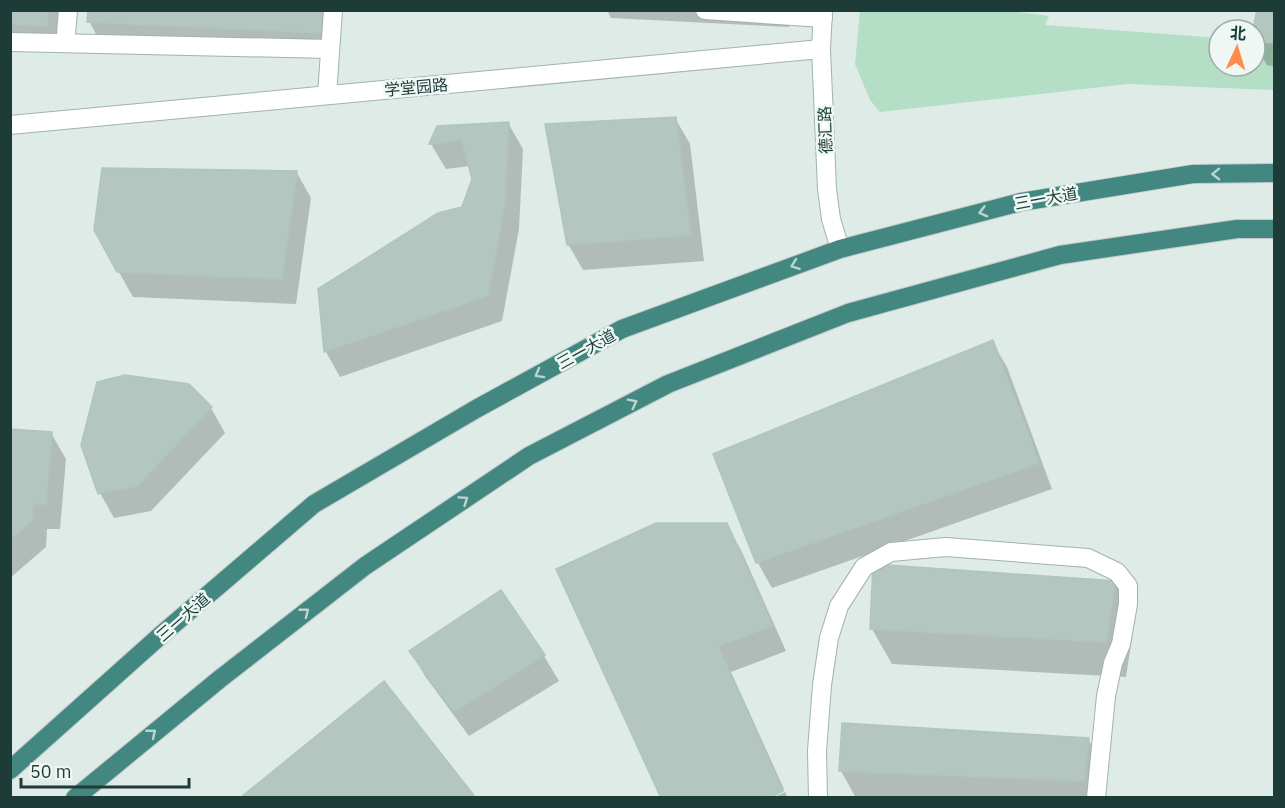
<svg xmlns="http://www.w3.org/2000/svg" width="1285" height="808" font-family="'IBM Plex Sans','Noto Sans SC',sans-serif">
<style>
.green{fill:#b4dec5}
.shadow{fill:#0003}
.building{fill:#b3c6c0;stroke:#b0c5bf;stroke-width:1.5}
.lines{fill:none;stroke-linecap:round;stroke-linejoin:round}
.minor-casing{stroke:#a1b3af;stroke-width:20}
.tertiary-casing{stroke:#a1b3af;stroke-width:20}
.trunk-casing{stroke:#c0c8c7;stroke-width:20}
.minor{stroke:#fff;stroke-width:18}
.tertiary{stroke:#fff;stroke-width:18}
.trunk{stroke:#428780;stroke-width:18}
.oneway{stroke:#bad5d1}
.labels{text-anchor:middle;dominant-baseline:central;stroke-width:5;stroke-linejoin:round;paint-order:stroke}
.street-label{font-size:16px;fill:#1e3c37;stroke:#eef7f4}
</style>
<rect width="100%" height="100%" fill="#deebe7"/>
<path class="green" d="M860,11H1010L1049,16L1045,25L1219,38V66H1255V41L1274,43V90L1128,84L880,112L870,100L855,64Z"/>
<g class="shadow">
<path d="M10,10H63L61,51L10,48Z"/>
<path d="M89,10H333L335,58L103,47L89,21Z"/>
<path d="M540,10H575V12Z"/>
<path d="M607,10H790L789,27L611,18Z"/>
<path d="M1258,10L1274,11V66L1267,65L1255,45L1254,30Z"/>
<path d="M675,118L690,144L704,261L583,270L568,244Z"/>
<path d="M508,123L523,149L519,229L502,321L340,377L326,352L319,290L463,208L473,179L470,166L446,169L431,144Z"/>
<path d="M297,173L311,198L296,304L133,297L95,230Z"/>
<path d="M992,342L1007,367L1052,489L772,588L758,563L715,455Z"/>
<path d="M211,408L225,433L151,511L114,518L100,493Z"/>
<path d="M10,431L51,433L66,459L60,529H47L46,547L10,578Z"/>
<path d="M726,525L741,550L786,651L731,672L784,789L765,798H662Z"/>
<path d="M1115,583L1135,618L1126,677L892,664L872,629Z"/>
<path d="M500,592L544,656L559,681L469,736L425,676L411,651Z"/>
<path d="M1088,739L1108,774L1105,798H856L841,771Z"/>
<path d="M785,792L788,798H772Z"/>
</g>
<g class="building">
<path d="M10,10H48L47,26L10,24Z"/>
<path d="M88,10H322L321,33L87,22Z"/>
<path d="M1257,10H1274V43L1255,41V30H1253Z"/>
<path d="M676,117L691,235L567,245L545,124Z"/>
<path d="M509,122L505,202L488,296L324,352L318,289L438,213L462,207L472,179L462,140L429,144L437,126Z"/>
<path d="M102,168L297,171L282,279L117,272L94,230Z"/>
<path d="M993,340L1039,463L756,563L713,454Z"/>
<path d="M125,375L189,384L212,407L137,486L98,494L81,445L97,382Z"/>
<path d="M10,429L52,432L46,504H33L32,521L10,540Z"/>
<path d="M656,523H727L773,626L718,646L783,791L769,798H661L556,569Z"/>
<path d="M873,564L1116,581L1106,642L870,629Z"/>
<path d="M501,590L545,655L454,712L409,651Z"/>
<path d="M384,681L476,798H240Z"/>
<path d="M842,723L1089,738L1084,781L839,771Z"/>
</g>
<g class="lines">
<defs>
<g id="minor">
<path d="M705,10L823,18"/>
<path d="M66,34L68,10"/>
<path d="M10,42L330,49"/>
<path d="M327,95L333,10"/>
<path d="M818,798L817,751L822,685L829,638L839,606L864,567L891,552L946,547L1088,558L1117,572L1128,586V604L1121,644L1113,663L1106,696L1096,798"/>
</g>
<g id="tertiary">
<path d="M823,10L821,49L827,189L831,219L840,249"/>
<path d="M10,125L821,49"/>
</g>
<g id="trunk">
<path d="M10,770L161,635L314,504L476,409L622,329L840,249L1021,202L1193,174L1274,173"/>
<path d="M75,798L221,678L365,566L529,456L668,384L848,313L1060,255L1237,229H1274"/>
</g>
</defs>
<use href="#minor" class="minor-casing"/>
<use href="#tertiary" class="tertiary-casing"/>
<use href="#trunk" class="trunk-casing"/>
<use href="#minor" class="minor"/>
<use href="#tertiary" class="tertiary"/>
<use href="#trunk" class="trunk"/>
</g>
<defs><path id="oneway-chevron" d="M-2-3.5L2.5 0L-2 3.5" fill="none" stroke-width="1.6" stroke-linecap="round" stroke-linejoin="round" transform="scale(1.5)"/></defs>
<g class="oneway">
<use href="#oneway-chevron" transform="translate(1216 174) rotate(179)"/>
<use href="#oneway-chevron" transform="translate(983 212) rotate(165)"/>
<use href="#oneway-chevron" transform="translate(795 265) rotate(160)"/>
<use href="#oneway-chevron" transform="translate(539 374) rotate(151)"/>
<use href="#oneway-chevron" transform="translate(633 403) rotate(-27)"/>
<use href="#oneway-chevron" transform="translate(464 500) rotate(-34)"/>
<use href="#oneway-chevron" transform="translate(305 612) rotate(-38)"/>
<use href="#oneway-chevron" transform="translate(152 733) rotate(-39)"/>
</g>
<g class="labels">
<g class="street-label">
<text transform="translate(416 87) rotate(-5)">学堂园路</text>
<text transform="translate(825 130) rotate(-92)">德汇路</text>
<text transform="translate(1046 198) rotate(-10)">三一大道</text>
<text transform="translate(586 349) rotate(-29)">三一大道</text>
<text transform="translate(183 617) rotate(-41)">三一大道</text>
</g>
</g>
<rect width="1285" height="808" fill="none" stroke="#1e3c37" stroke-width="24"/>
<g transform="translate(1237 48) rotate(4)"><circle r="28" fill="#eef7f4" stroke="#9baca8" stroke-width="1.5"/>
<path d="M0-4.5L10 22L0 15L-10 22Z" fill="#fe8b49"/>
<text y="-9" font-size="16" font-weight="bold" text-anchor="middle" fill="#1e3c37">北</text>
</g>
<path d="M21 778v9h168v-9" fill="none" stroke="#1e3c37" stroke-width="3"/>
<text x="30" y="778" font-size="18" fill="#1e3c37" stroke="#eef7f4" stroke-width="4.5" paint-order="stroke">50 m</text>
</svg>
